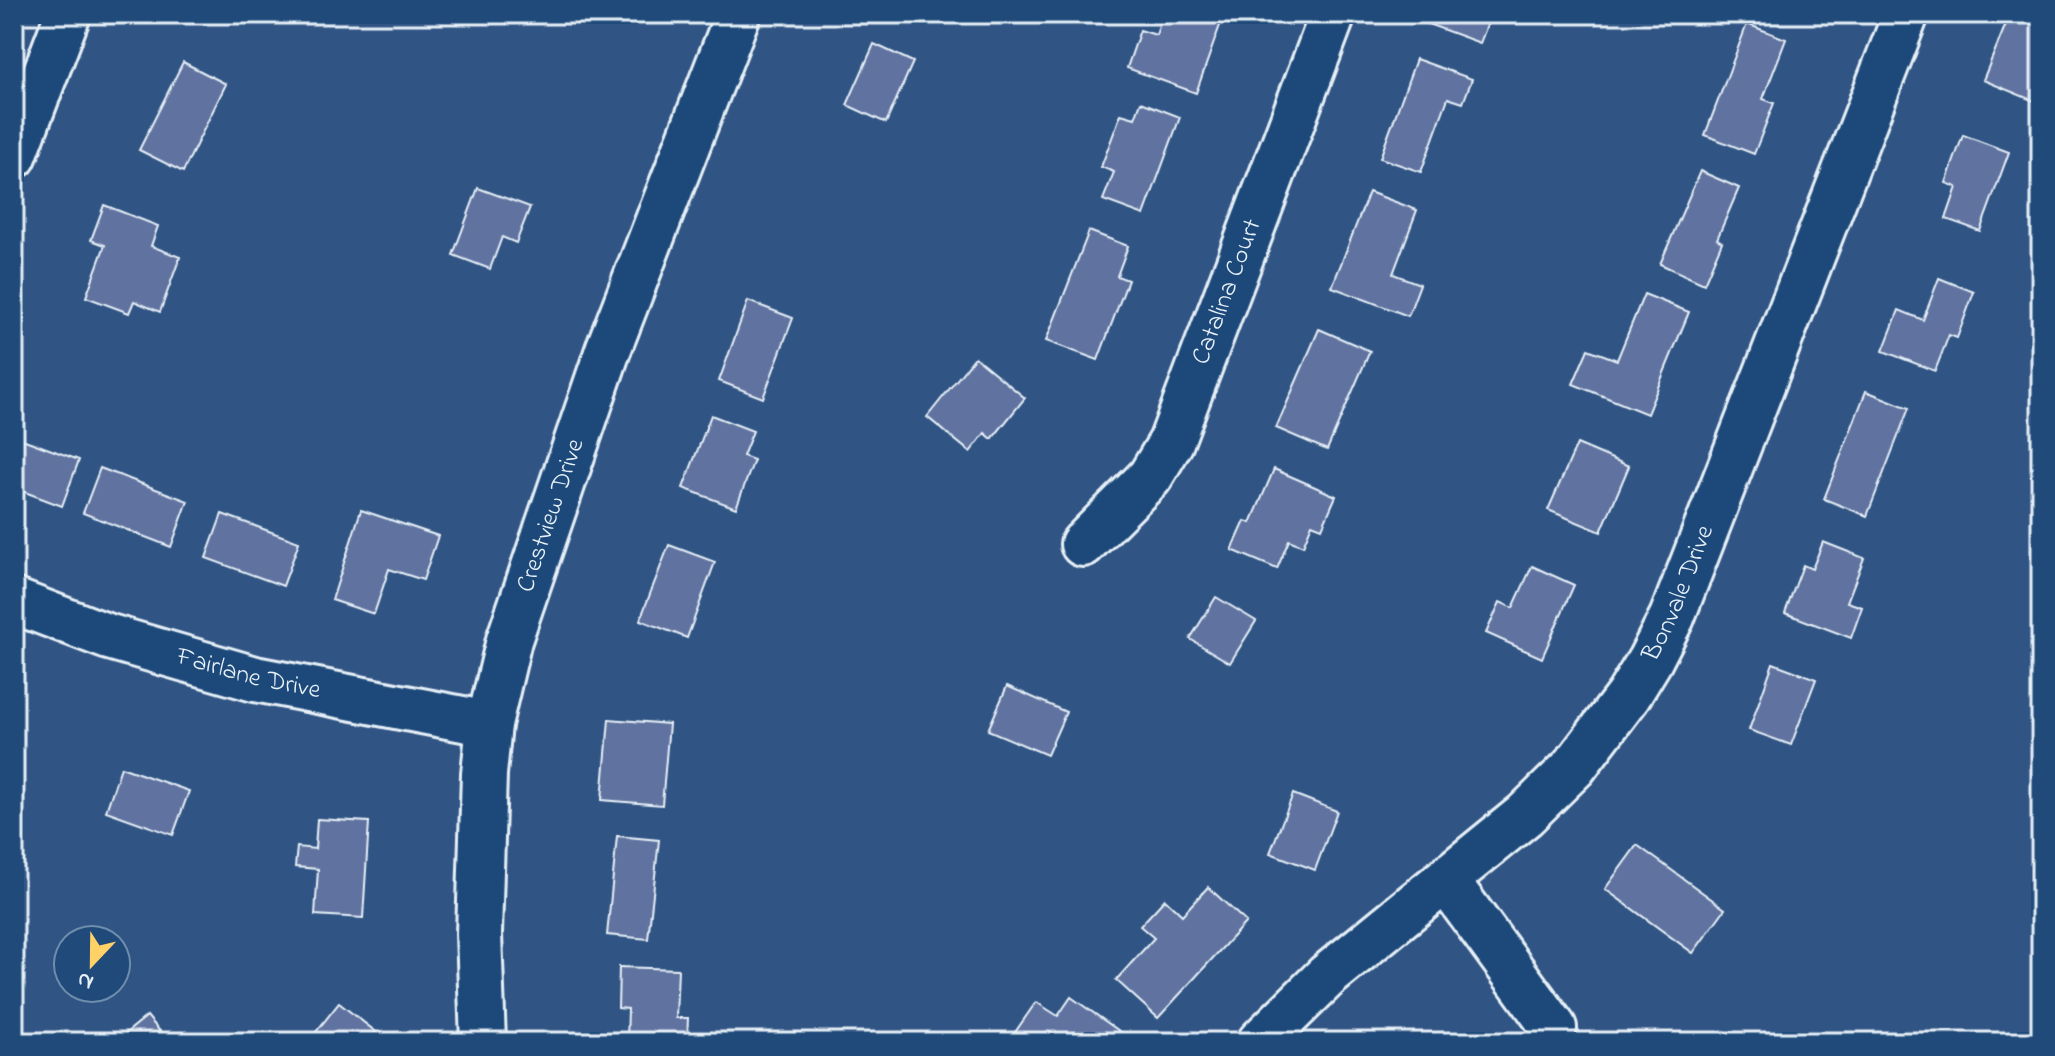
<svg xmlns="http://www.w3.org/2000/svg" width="2055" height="1056" font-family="'Indie Flower',sans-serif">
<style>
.building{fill:#6173a0;stroke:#e8f1f8;stroke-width:2}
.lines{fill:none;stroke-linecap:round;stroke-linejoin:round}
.minor-casing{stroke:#e8f1f8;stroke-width:50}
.minor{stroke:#1f4a7a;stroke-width:44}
.labels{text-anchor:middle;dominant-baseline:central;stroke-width:7;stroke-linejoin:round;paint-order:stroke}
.street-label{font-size:26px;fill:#e8f1f8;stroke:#1f4a7a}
</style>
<rect width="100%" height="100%" fill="#305484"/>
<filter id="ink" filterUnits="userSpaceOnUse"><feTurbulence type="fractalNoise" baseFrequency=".0125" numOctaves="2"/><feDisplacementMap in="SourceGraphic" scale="16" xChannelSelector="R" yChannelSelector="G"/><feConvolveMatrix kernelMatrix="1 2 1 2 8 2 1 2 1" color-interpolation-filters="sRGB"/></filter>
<g filter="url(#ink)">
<g class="building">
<path d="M1163,14H1224L1196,93L1127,68L1140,30L1156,35Z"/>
<path d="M1428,14H1479L1490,18L1480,43L1425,23Z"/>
<path d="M2010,14H2015L2041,25V83L2034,101L1983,80Z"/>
<path d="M1747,24L1786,39L1763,99L1774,103L1754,154L1705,135Z"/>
<path d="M874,44L913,62L886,123L847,105Z"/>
<path d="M1416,59L1472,79L1463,103L1448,98L1421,172L1380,158Z"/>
<path d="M183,62L226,84L183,172L139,150Z"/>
<path d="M1141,102L1180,117L1144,215L1103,200L1114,172L1101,167L1121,114L1135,118Z"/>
<path d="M1963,135L2009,152L1980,231L1946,219L1957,187L1946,183Z"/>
<path d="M1700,171L1739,188L1717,239L1722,242L1704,284L1660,264Z"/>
<path d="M478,188L530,207L516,243L502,237L490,269L453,255Z"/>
<path d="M1369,192L1417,210L1393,274L1420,284L1408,316L1332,287Z"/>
<path d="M104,205L158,226L151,246L180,257L160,312L134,301L129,313L86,297L105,245L91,240Z"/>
<path d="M1089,231L1128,246L1117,276L1128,280L1098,360L1046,341Z"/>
<path d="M1939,278L1974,292L1957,338L1949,335L1935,371L1883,351L1899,310L1923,320Z"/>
<path d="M1644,294L1689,312L1647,414L1573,384L1588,349L1617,360Z"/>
<path d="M748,301L793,318L763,398L719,381Z"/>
<path d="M1319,329L1370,351L1327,450L1276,428Z"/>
<path d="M975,357L1025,398L992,439L985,433L970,452L927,417Z"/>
<path d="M1866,391L1909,408L1867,516L1824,499Z"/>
<path d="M711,415L753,431L743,456L754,460L736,508L683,488Z"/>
<path d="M14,436L79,460L62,506L14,488Z"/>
<path d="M1577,444L1629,466L1601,532L1548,510Z"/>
<path d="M100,468L188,501L171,547L83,513Z"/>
<path d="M1274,469L1336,496L1322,528L1312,524L1303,546L1289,540L1277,569L1232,550L1245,521L1251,523Z"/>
<path d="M361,510L438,536L423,580L389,569L374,614L332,600Z"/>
<path d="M222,514L299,542L283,586L206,558Z"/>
<path d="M1823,542L1864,558L1847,602L1862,607L1851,638L1785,613L1803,565L1812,569Z"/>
<path d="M669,545L715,562L687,638L640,620Z"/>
<path d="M1532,566L1574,585L1542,658L1486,633L1500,602L1513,608Z"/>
<path d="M1216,597L1256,621L1230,663L1190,639Z"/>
<path d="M1773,663L1816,679L1791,745L1749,730Z"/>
<path d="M1007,686L1066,712L1047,755L988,730Z"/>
<path d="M609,719L669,724L662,805L602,800Z"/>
<path d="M121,767L189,791L173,835L106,811Z"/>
<path d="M1293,794L1337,811L1315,870L1270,853Z"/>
<path d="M317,819L369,822L363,918L315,915L318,869L295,867L297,847L315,849Z"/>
<path d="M617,836L659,840L648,939L607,935Z"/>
<path d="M1637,845L1725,909L1693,953L1605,889Z"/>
<path d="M1208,887L1246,922L1158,1018L1116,980L1154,938L1140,926L1165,899L1182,915Z"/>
<path d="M619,967L678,969L676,1018H688L687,1041L627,1042L628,1009L618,1008Z"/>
<path d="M1071,997L1129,1038L1126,1042L1009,1041L1036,1002L1058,1016Z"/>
<path d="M339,1003L376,1032L368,1042H308Z"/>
<path d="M147,1016L169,1042H115Z"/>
</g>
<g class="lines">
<defs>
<g id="minor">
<path d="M14,156L68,14"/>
<path id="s1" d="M1083,544L1150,477L1171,442L1333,14"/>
<path id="s2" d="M14,601L106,636L255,679L489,724"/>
<path d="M1446,880L1554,1028"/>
<path id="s3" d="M483,1042L479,934L484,774L489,724L509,640L608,350L738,14"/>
<path id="s4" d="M1260,1042L1327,976L1525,815L1574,767L1628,696L1650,660L1672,617L1906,14"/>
</g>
</defs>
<use href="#minor" class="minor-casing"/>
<use href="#minor" class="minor"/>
</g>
</g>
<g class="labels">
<g class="street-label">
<text stroke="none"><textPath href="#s1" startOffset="296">Catalina Court</textPath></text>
<text stroke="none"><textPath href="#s3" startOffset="536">Crestview Drive</textPath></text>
<text stroke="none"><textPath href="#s4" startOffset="622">Bonvale Drive</textPath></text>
<text stroke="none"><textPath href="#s2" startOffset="246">Fairlane Drive</textPath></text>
</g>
</g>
<rect width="2055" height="1056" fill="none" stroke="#1f4a7a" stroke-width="48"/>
<rect x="24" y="24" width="2007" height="1008" fill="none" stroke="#e8f1f8" stroke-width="3" filter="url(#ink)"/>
<g transform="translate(92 964) rotate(202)"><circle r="38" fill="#1f4a7a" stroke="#6f8dac" stroke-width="2"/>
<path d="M0-6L14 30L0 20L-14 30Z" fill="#ffd166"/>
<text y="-12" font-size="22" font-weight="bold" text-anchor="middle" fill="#e8f1f8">N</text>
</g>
</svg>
